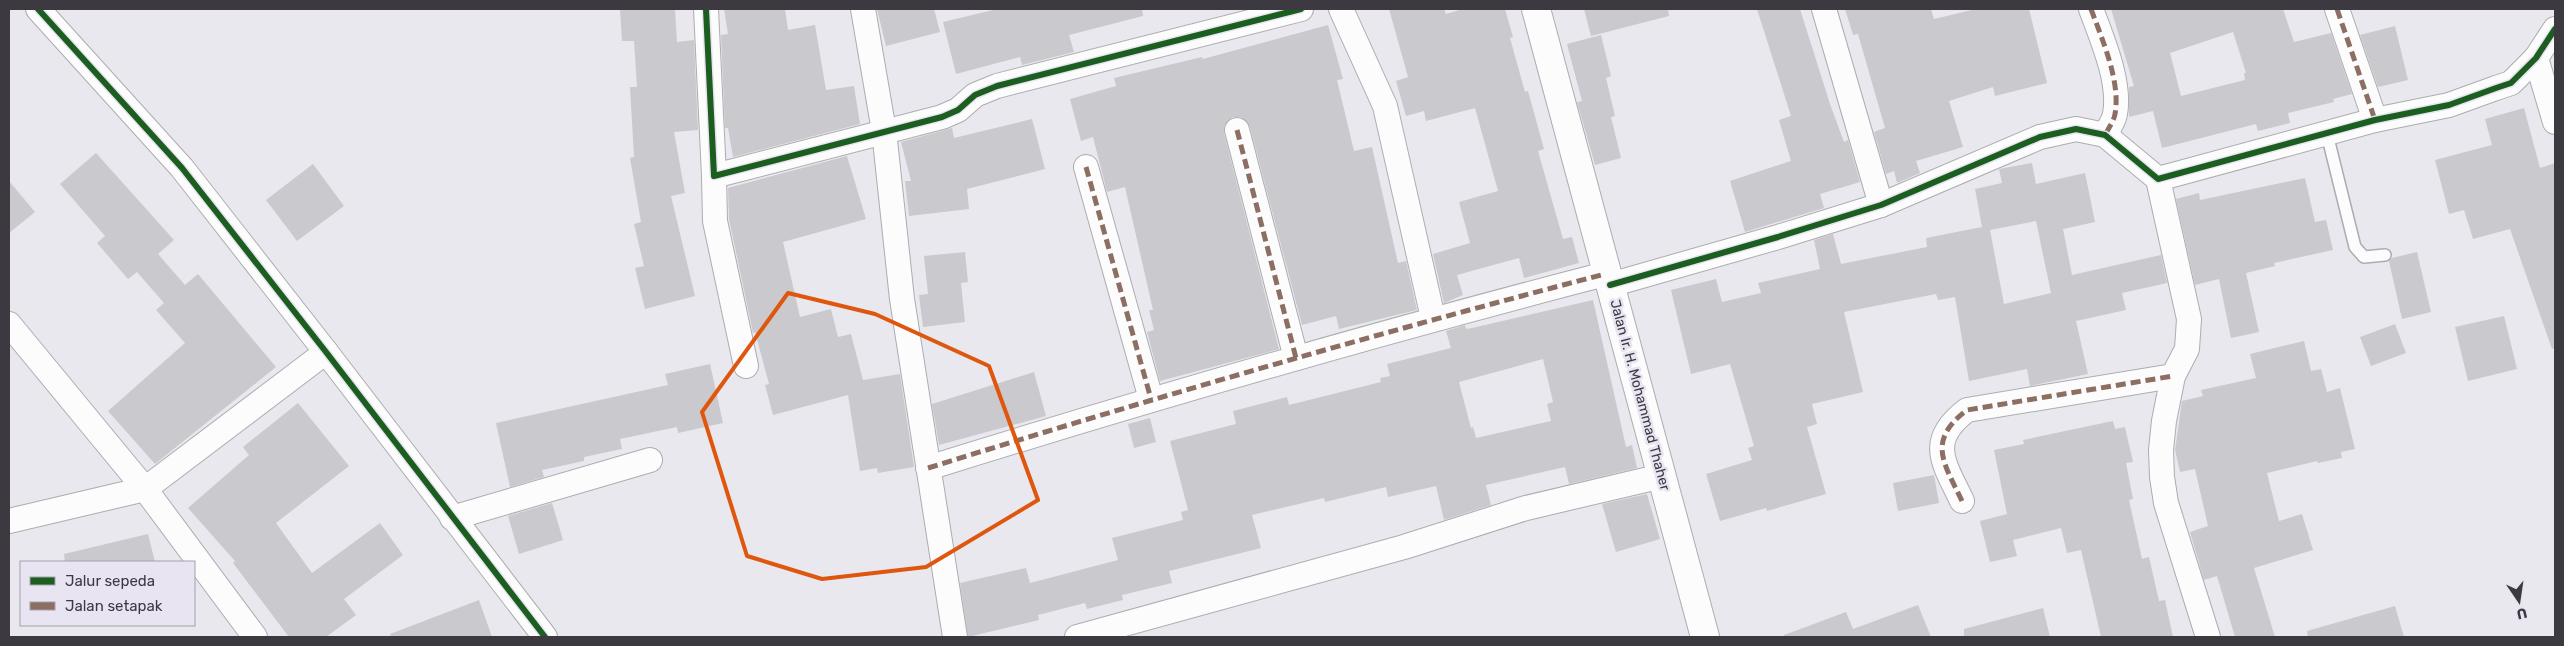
<svg xmlns="http://www.w3.org/2000/svg" width="2564" height="646" font-family="Rubik,sans-serif">
<style>
.building{fill:#cac9ce;fill-rule:evenodd}
.lines{fill:none;stroke-linecap:round;stroke-linejoin:round}
.service-casing{stroke:#adacb1;stroke-width:14}
.minor-casing{stroke:#adacb1;stroke-width:26}
.secondary-casing{stroke:#adacb1;stroke-width:30}
.service{stroke:#fcfcfc;stroke-width:11}
.minor{stroke:#fcfcfc;stroke-width:24}
.secondary{stroke:#fcfcfc;stroke-width:28}
.quiet{stroke:#8d6e63;stroke-width:5;stroke-dasharray:10 5;stroke-linecap:butt}
.cycleway-casing{stroke:#e8e4f2;stroke-width:9}
.cycleway{stroke:#1b5e20;stroke-width:6}
.marked{fill:none;stroke:#df570f;stroke-width:4;stroke-linejoin:round}
.labels{text-anchor:middle;dominant-baseline:central;stroke-width:5;stroke-linejoin:round;paint-order:stroke}
.street-label{font-size:14px;fill:#3c3a40;stroke:#e8e4f2}
</style>
<rect width="100%" height="100%" fill="#e9e8ee"/>
<g class="building">
<path d="M620,9H675L677,42L694,40L698,130L674,132L685,193L671,196L695,296L645,309L635,268L644,266L634,224L641,222L630,158L634,157L630,87H637L634,41H622Z"/>
<path d="M724,9H785L788,30L815,25L826,90L854,86L860,124L733,157L728,128H725L721,35L728,34Z"/>
<path d="M877,9H934L940,32L886,46Z"/>
<path d="M997,9H1142L1143,16L1069,35L1074,52L1022,65L1020,57L956,74L943,22Z"/>
<path d="M1389,9H1444L1446,14L1463,9H1505L1513,37L1510,38L1525,92L1528,91L1544,149L1538,151L1563,239L1572,237L1579,263L1524,278L1519,258L1457,275L1463,295L1444,303L1433,254L1470,243L1459,202L1498,191L1475,108L1426,121L1424,111L1406,116L1396,81L1408,77Z"/>
<path d="M1584,9H1668L1669,16L1591,36Z"/>
<path d="M1757,9H1800L1830,104L1844,142L1848,140L1860,182L1820,194L1824,208L1745,232L1730,181L1791,161L1779,120L1791,116Z"/>
<path d="M1845,9H1931L1934,19L1976,9H2029L2047,83L1995,96L1993,87L1949,101L1963,147L1916,161L1920,173L1897,183L1894,171L1886,174L1874,132L1885,128L1858,34L1853,35Z"/>
<path d="M2111,9H2283L2294,42L2331,33L2352,94L2333,99L2334,102L2288,113L2290,123L2258,131L2256,124L2162,148L2153,111L2129,117V87L2134,86ZM2233,32L2246,73H2244L2245,80L2181,96L2170,53Z"/>
<path d="M1328,25L1343,79L1337,80L1354,151L1372,147L1398,263L1406,261L1417,310L1339,329L1336,316L1302,325L1250,127L1241,117H1233L1224,126V133L1279,349L1160,381L1147,332L1154,330L1149,310H1153L1125,187L1107,192L1093,137L1081,141L1070,99L1116,86L1114,78L1202,57L1203,59Z"/>
<path d="M2395,26L2408,80L2378,87L2360,35Z"/>
<path d="M1601,35L1611,76L1606,78L1615,116L1611,117L1621,158L1595,165L1577,102L1582,101L1567,44Z"/>
<path d="M2524,108L2540,168L2555,163V348L2552,349L2510,229L2473,239L2464,210L2449,214L2435,160L2492,145L2485,119Z"/>
<path d="M1032,119L1045,169L967,189L969,209L909,216L905,181H911L901,142L952,128L954,138Z"/>
<path d="M96,153L174,240L158,254L185,285L198,274L276,367L155,464L108,411L185,343L156,310L164,303L137,272L128,279L97,243L105,236L60,184Z"/>
<path d="M847,156L866,219L783,242L800,317L831,309L838,337L851,334L863,380L900,374L914,467L878,473L877,468L860,471L848,395L773,415L765,385L769,384L755,332L753,333L729,219L728,188Z"/>
<path d="M2032,163L2036,184L2085,173L2095,222L2063,229L2072,275L2161,255L2167,283L2122,293L2126,310L2076,321L2088,374L2030,386L2027,369L1969,381L1955,297L1938,300L1936,294L1844,312L1863,392L1812,404L1817,424L1807,427L1826,494L1767,511L1766,508L1720,521L1706,474L1752,460L1748,448L1754,446L1730,364L1691,374L1671,290L1716,279L1722,302L1761,293L1758,283L1820,269L1814,240L1833,234L1841,264L1927,247L1926,238L1982,227L1975,189L2002,183L1999,169ZM2036,221L2051,293L2004,304L1990,230Z"/>
<path d="M313,164L344,206L297,241L266,200Z"/>
<path d="M2305,178L2315,222L2326,220L2333,250L2274,263L2275,266L2246,273L2259,332L2231,338L2219,279L2195,285L2176,199L2199,193L2200,200Z"/>
<path d="M9,181L35,212L9,233Z"/>
<path d="M965,252L968,282L961,283L965,322L923,327L919,295L928,294L924,256Z"/>
<path d="M2417,252L2431,312L2402,319L2389,261L2392,258Z"/>
<path d="M1593,300L1626,447L1632,445L1637,468L1569,484L1565,467L1486,485L1491,505L1444,520L1436,486L1388,497L1386,487L1325,502L1324,498L1252,515L1261,548L1169,571L1172,583L1122,595L1123,600L1087,609L1085,603L1038,615L1039,620L968,637L960,583L1026,568L1030,583L1118,560L1112,538L1183,520L1181,512L1188,510L1170,441L1236,424L1233,411L1287,397L1289,405L1381,382L1380,378L1390,376L1387,364L1451,348L1446,331L1465,325L1466,329L1472,328ZM1543,359L1553,402L1547,404L1551,421L1476,438L1473,427L1471,428L1459,382Z"/>
<path d="M2504,316L2517,369L2468,381L2455,327Z"/>
<path d="M2395,324L2406,353L2371,366L2360,337Z"/>
<path d="M2304,341L2311,371L2321,369L2327,392L2340,388L2355,449L2341,452L2342,458L2318,463L2317,461L2267,473L2279,521L2302,514L2313,550L2254,568L2275,637H2235L2217,576L2204,580L2190,532L2208,526L2195,469L2180,472L2175,450L2182,401L2203,396L2201,390L2256,378L2250,354Z"/>
<path d="M710,364L723,423L678,433L677,427L620,439L622,449L584,457V461L542,470L544,477L510,487L496,423L668,385L665,374Z"/>
<path d="M1034,372L1046,416L939,445L932,404Z"/>
<path d="M298,403L349,466L276,523L312,573L380,523L403,555L344,599L356,615L326,637H289L233,563L235,561L188,508L249,455L243,447Z"/>
<path d="M1150,418L1156,442L1134,448L1128,424Z"/>
<path d="M2113,421L2115,429L2125,427L2133,462L2126,463L2133,499L2129,500L2142,559L2149,557L2159,601L2165,600L2173,637H2101L2081,550L2067,553L2061,528L2013,540L2017,556L1990,562L1980,521L2007,514L1994,450L2024,444L2023,440Z"/>
<path d="M1934,475L1939,503L1898,511L1893,483Z"/>
<path d="M1647,494L1660,539L1616,552L1602,504Z"/>
<path d="M552,503L563,540L519,554L508,516Z"/>
<path d="M148,534L155,562H65L64,554Z"/>
<path d="M479,600L492,637H391L390,634Z"/>
<path d="M1918,605L1931,637H1784V635L1846,612L1853,629Z"/>
<path d="M2395,606L2404,637H2308L2307,631Z"/>
<path d="M2043,608L2050,637H1964V629Z"/>
</g>
<g class="lines">
<defs>
<path id="service" d="M2327,134L2355,247L2364,257L2385,255"/>
<g id="minor">
<path d="M38,9L182,168L326,352L545,637"/>
<path d="M706,9L714,176L942,117L958,110L975,95L997,86L1301,9"/>
<path d="M863,9L884,131L902,299L955,637"/>
<path d="M1341,9L1385,106L1433,318"/>
<path d="M1824,9L1881,205"/>
<path d="M2091,9C2102,39 2121,82 2115,114C2114,121 2108,129 2105,135"/>
<path d="M2337,9L2375,120"/>
<path d="M2536,58L2555,122"/>
<path d="M1237,130L1296,358"/>
<path d="M1086,167L1151,399"/>
<path d="M714,176L715,221L746,366"/>
<path d="M2158,179L2189,319L2187,349L2173,376L2164,421L2161,450L2162,477L2166,503L2208,637"/>
<path d="M1610,285L1778,237L1881,205L2040,137L2076,129L2105,135L2158,179L2375,120L2449,105L2496,88L2511,83L2536,58L2555,29"/>
<path d="M9,324L145,489L255,637"/>
<path d="M928,468C1153,398 1378,333 1605,274"/>
<path d="M1962,501C1944,463 1926,441 1967,410L2173,376"/>
<path d="M452,518L650,460"/>
<path d="M9,521L145,489L326,352"/>
<path d="M1077,637L1404,547L1526,508L1662,476"/>
</g>
<path id="secondary" d="M1536,9L1705,637"/>
</defs>
<use href="#service" class="service-casing"/>
<use href="#minor" class="minor-casing"/>
<use href="#secondary" class="secondary-casing"/>
<use href="#service" class="service"/>
<use href="#minor" class="minor"/>
<use href="#secondary" class="secondary"/>
<g class="quiet">
<path d="M2091,9C2102,39 2121,82 2115,114C2114,121 2108,129 2105,135"/>
<path d="M2337,9L2375,120"/>
<path d="M1237,130L1296,358"/>
<path d="M1086,167L1151,399"/>
<path d="M928,468C1153,398 1378,333 1605,274"/>
<path d="M1962,501C1944,463 1926,441 1967,410L2173,376"/>
</g>
<defs>
<g id="cycleway">
<path d="M38,9L182,168L326,352L545,637"/>
<path d="M706,9L714,176L942,117L958,110L975,95L997,86L1301,9"/>
<path d="M1610,285L1778,237L1881,205L2040,137L2076,129L2105,135L2158,179L2375,120L2449,105L2496,88L2511,83L2536,58L2555,29"/>
</g>
</defs>
<use href="#cycleway" class="cycleway-casing"/>
<use href="#cycleway" class="cycleway"/>
</g>
<path class="marked" d="M788,293L875,314L989,366L1038,500L926,567L822,579L747,556L702,412Z"/>
<g class="labels">
<g class="street-label">
<text transform="translate(1640 395) rotate(75)">Jalan Ir. H. Mohammad Thaher</text>
</g>
</g>
<rect width="2564" height="646" fill="none" stroke="#3c3a40" stroke-width="20"/>
<rect x="20" y="561" width="175" height="65" fill="#e8e4f2" stroke="#a3a0ab"/>
<rect x="30" y="577" width="25" height="8" fill="#1b5e20" stroke="#a3a0ab"/>
<text x="65" y="586" font-size="15" fill="#3c3a40">Jalur sepeda</text>
<rect x="30" y="602" width="25" height="8" fill="#8d6e63" stroke="#a3a0ab"/>
<text x="65" y="611" font-size="15" fill="#3c3a40">Jalan setapak</text>
<g transform="translate(2519 601) rotate(167)" stroke="#e8e4f2" stroke-width="4" paint-order="stroke">
<path d="M0-4L9 19L0 12L-9 19Z" fill="#3c3a40"/>
<text y="-8" font-size="14" font-weight="bold" text-anchor="middle" fill="#3c3a40">U</text>
</g>
</svg>
